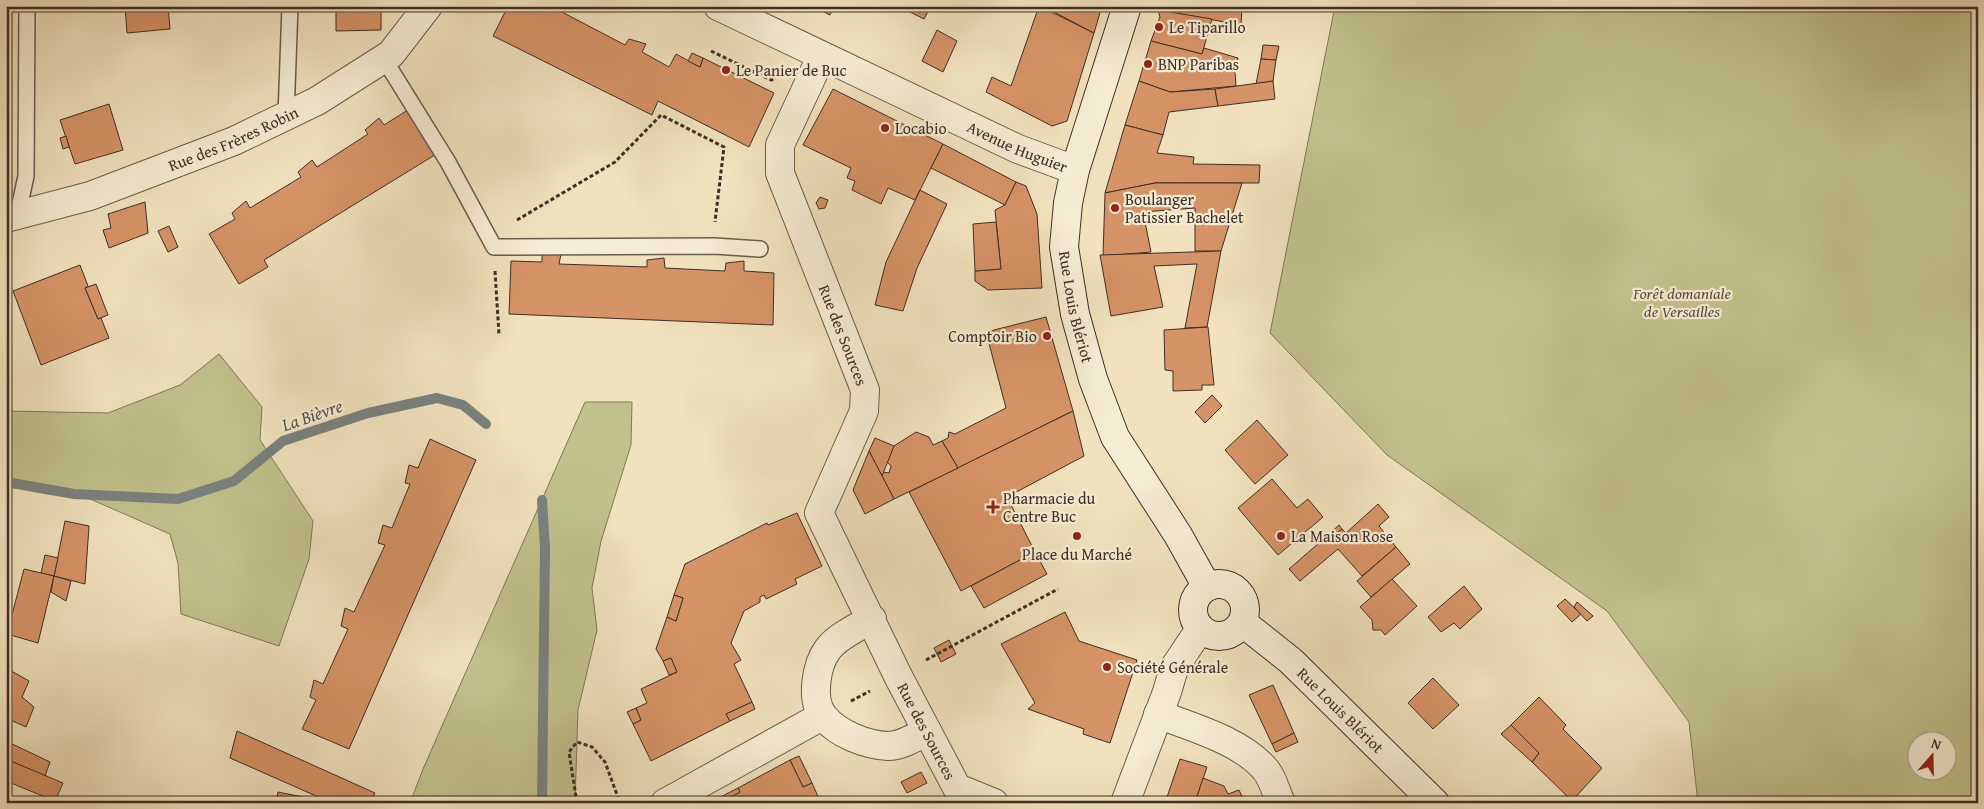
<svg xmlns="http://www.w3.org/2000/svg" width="1984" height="809" font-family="'Gentium Book Plus',serif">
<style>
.green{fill:#c1c18c;stroke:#80785a;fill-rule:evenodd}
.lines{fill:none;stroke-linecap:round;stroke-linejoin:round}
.stream{stroke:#7a8280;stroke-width:10}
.building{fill:#d69367;stroke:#3f2e27}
.lane-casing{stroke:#6c5b4c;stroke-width:18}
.street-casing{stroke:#6c5b4c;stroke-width:30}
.secondary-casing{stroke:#3f2e27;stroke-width:30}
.path{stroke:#3f2e27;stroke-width:3;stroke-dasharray:4 2.5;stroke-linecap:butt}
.lane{stroke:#f6ecd4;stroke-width:15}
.street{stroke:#f6ecd4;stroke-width:28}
.secondary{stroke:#f6ecd4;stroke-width:28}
.poi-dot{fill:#8f2418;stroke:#f6ecd4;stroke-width:2}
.labels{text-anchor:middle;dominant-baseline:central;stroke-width:4.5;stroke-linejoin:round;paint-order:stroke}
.poi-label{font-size:16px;fill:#3f2e27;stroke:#f6ecd4;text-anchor:start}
.street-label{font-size:16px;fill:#3f2e27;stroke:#f6ecd4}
.park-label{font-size:16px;font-style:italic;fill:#594b3b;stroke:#f6ecd4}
.water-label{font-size:18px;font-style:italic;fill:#58514c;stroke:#f6ecd4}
</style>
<rect width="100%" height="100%" fill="#f1e2bd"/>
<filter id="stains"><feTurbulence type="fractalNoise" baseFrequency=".004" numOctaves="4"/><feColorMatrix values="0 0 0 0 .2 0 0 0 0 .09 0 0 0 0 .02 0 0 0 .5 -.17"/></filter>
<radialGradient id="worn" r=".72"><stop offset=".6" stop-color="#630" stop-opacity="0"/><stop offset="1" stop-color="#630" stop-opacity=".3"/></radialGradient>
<g class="green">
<path d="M1335,6H1978V803H1698L1689,722L1607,611L1387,455L1270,333ZM1916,742H1946V772H1916Z"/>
<path d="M219,354L262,407L260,440L313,521L309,559L279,646L181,614L178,563L170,534L72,491L6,482V411L108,413L180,385Z"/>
<path d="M585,402H632L631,445L601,541L592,588L597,630L578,710L575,803H410L423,769Z"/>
</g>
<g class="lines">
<g class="stream">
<path d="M6,482L74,494L178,499L234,481L283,441L368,413L437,398L463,405L486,424"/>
<path d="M542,500L545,548L542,803"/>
</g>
</g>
<g class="building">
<path d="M125,6H168L170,29L127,33Z"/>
<path d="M336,6H378L381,8V30L336,31Z"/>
<path d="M508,6H562L560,11L625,45L629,39L646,44L642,52L669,67L676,54L700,67L703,58L774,93L749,147L658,101L652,115L493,36Z"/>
<path d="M812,6H834L830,15Z"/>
<path d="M898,6H931L924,19Z"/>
<path d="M1039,6L1094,33L1067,121L1052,126L986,92L992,77L1011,86Z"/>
<path d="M1054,6H1102L1094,33L1052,11Z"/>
<path d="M1158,6H1242L1241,25L1158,10Z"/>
<path d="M1158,10L1212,19L1202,54L1151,41L1160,17Z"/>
<path d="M937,30L957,41L943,72L922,61Z"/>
<path d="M1151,41L1202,54L1204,48L1238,58L1235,72L1236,86L1170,92L1139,81Z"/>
<path d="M1263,45L1279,46L1276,60L1261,59Z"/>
<path d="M692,53L703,58L700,67L688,61Z"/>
<path d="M1261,59L1276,60L1273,81L1256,84Z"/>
<path d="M1139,81L1170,92L1215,89L1218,106L1169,112L1163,135L1125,125Z"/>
<path d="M1273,81L1275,99L1218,106L1215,89Z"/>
<path d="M833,89L943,144L915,200L888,188L881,204L852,190L855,181L847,178L851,168L803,145Z"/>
<path d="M109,104L123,150L75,164L60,120Z"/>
<path d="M411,108L438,153L264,260L268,267L239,284L209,234L235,219L232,213L246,201L250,208L301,177L298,172L312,160L317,167L368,134L365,130L379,118L384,125Z"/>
<path d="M1125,125L1163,135L1157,153L1194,157L1193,164L1260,165L1259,183H1155L1105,193Z"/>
<path d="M66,136L69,147L63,149L60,138Z"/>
<path d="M943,144L1016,182L1005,205L931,168Z"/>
<path d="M1016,182L1026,186L1037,214L1042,288L988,290L975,281V271L1001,269L995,210L1005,205Z"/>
<path d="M1155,183H1242L1221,251H1195V208L1143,212L1151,252L1103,256L1105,193Z"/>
<path d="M920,190L947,204L917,268L903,311L875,305L886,262Z"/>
<path d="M820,197L828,200L825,208L819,209L816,203Z"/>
<path d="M145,202L148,233L109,248L103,230L111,228L108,214Z"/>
<path d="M996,222L1001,269L975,271L973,224Z"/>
<path d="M169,226L178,247L168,252L158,231Z"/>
<path d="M1221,251L1207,327L1185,328L1197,264L1154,266L1163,307L1111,316L1100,255Z"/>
<path d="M561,254L559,264L647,267V260L664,258L665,268L725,271L726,263L744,261V271L774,273L773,325L509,314L511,261L542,262V255Z"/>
<path d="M80,265L88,286L85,288L98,319L101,318L109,338L41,365L13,291Z"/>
<path d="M96,284L108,315L98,319L85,288Z"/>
<path d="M1046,317L1073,411L958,468L942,441L948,438L949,432L955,434L1006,408L986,332Z"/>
<path d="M1208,327L1214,385H1202V390L1173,391V371L1165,370L1164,330Z"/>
<path d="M1212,395L1222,406L1205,423L1195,412Z"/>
<path d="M1073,411L1084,456L1007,497L1035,552L961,591L909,492Z"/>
<path d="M1257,420L1288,455L1255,484L1225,450Z"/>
<path d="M916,432L929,437L933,445L942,441L958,468L894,499L882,476L883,472L889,473L891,466L887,462L894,446Z"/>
<path d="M875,438L894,446L882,476L869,451Z"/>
<path d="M430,439L476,460L349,749L302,729L316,700L310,697L314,680L323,684L348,629L341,626L345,608L354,612L385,545L378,543L383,525L392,528L410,484L405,483L409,465L418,468Z"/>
<path d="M869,451L894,499L865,514L853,490Z"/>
<path d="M1272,479L1297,508L1308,499L1323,517L1278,555L1238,508Z"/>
<path d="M1378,504L1389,517L1379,526L1396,547L1362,576L1338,549L1300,581L1289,569L1327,536L1329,539L1342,529L1346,533Z"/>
<path d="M797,513L822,566L795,579L797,584L766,599L764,595L760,597V602L744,611L731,643L741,660L734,664L752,702L726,714L730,721L651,761L633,724L641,720L636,708L647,703L641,689L677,672L671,658L663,661L656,649L667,617L676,621L683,598L674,595L685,564L767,523L768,525Z"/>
<path d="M65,521L89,526L85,584L54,576Z"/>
<path d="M1339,525L1342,529L1329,539L1327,536Z"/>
<path d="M1396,547L1410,564L1371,597L1357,581Z"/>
<path d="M1035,552L1047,574L984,608L971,586Z"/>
<path d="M45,555L58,558L54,576L41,573Z"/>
<path d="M24,569L54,576L38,643L7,634Z"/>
<path d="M54,576L71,581L66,601L51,592Z"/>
<path d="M1392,579L1417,606L1385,635L1381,630H1373L1372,620L1360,607Z"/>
<path d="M1464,586L1482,609L1460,629L1454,623L1441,632L1428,617Z"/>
<path d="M674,595L683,598L676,621L667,617Z"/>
<path d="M1565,599L1581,614L1572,622L1557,606Z"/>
<path d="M1577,602L1593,616L1587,621L1574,607Z"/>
<path d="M1065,612L1079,641L1137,660L1110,743L1083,734L1084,729L1028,709L1035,703L1001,644Z"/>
<path d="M949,640L956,654L941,662L934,648Z"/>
<path d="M671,658L677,672L669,675L663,661Z"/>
<path d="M6,668L29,681L22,697L34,707L26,727L6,718Z"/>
<path d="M1433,678L1459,705L1433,729L1408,703Z"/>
<path d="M1273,685L1294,733L1272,744L1249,695Z"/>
<path d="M1539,697L1566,725L1563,729L1602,768L1572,801L1532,762L1539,753L1511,725Z"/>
<path d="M752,702L755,709L730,721L726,714Z"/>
<path d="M636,708L641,720L633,724L627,712Z"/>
<path d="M1511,725L1539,753L1532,762L1501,734Z"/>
<path d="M237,731L375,793L370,803H332L230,758Z"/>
<path d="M1294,733L1298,742L1276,752L1272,744Z"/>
<path d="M6,741L50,762L45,776L6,759Z"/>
<path d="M799,756L812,783L803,787L790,760Z"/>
<path d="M6,759L63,783L55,801L6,781Z"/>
<path d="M1180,759L1207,767L1195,803H1165Z"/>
<path d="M790,760L803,787L812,783L821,803H720L740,792L738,788Z"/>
<path d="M921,772L927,783L907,793L901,782Z"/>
<path d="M1203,778L1224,786L1228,794L1239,790L1245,803H1195Z"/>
<path d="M738,788L740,792L720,803H709Z"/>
<path d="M278,792L303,797L302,803H276Z"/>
</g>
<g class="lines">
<defs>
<g id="lane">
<path d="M384,59L448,162L494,247L714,246L760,249"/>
<path d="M286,116L290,6"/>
<path d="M18,213L26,176L27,6"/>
</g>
<g id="street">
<path id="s1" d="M718,6L1018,149L1075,170"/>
<path id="s2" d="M821,57L780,145V173L865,390L864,411L819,513L898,676L957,788L994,803"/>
<path id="s3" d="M6,218L90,196L234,141L317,101L391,54L428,6"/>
<path d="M872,619C858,627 838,636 828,649C816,665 810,701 824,717C838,734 866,745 888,746C901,746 916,737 927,731"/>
<path d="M1158,714C1193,728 1239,740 1264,768C1272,776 1276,792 1281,803"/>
<path d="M665,803L822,716"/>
<path d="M1125,803L1167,692L1174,668L1200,629"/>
</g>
<g id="secondary">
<path id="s4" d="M1127,6L1075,170L1068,203L1064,247L1075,314L1093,379L1115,437L1178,535L1207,587"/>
<circle cx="1219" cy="610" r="26"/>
<path id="s5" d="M1243,623L1291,661L1435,803"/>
</g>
</defs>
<use href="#lane" class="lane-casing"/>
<use href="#street" class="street-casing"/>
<use href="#secondary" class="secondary-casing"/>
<g class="path">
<path d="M711,51L771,80L776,79"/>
<path d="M517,220L615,162L661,115L724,147L715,222"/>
<path d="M495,271L499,335"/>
<path d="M926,660L1058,589"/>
<path d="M851,701L870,691"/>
<path d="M577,803L569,752L577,742L592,747L605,762L620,803"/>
</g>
<use href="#lane" class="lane"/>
<use href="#street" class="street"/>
<use href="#secondary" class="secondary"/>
</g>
<g class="poi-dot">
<circle cx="1159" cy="27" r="5"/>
<circle cx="1148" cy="64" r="5"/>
<circle cx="726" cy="70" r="5"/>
<circle cx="885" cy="128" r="5"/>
<circle cx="1115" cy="208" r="5"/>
<circle cx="1047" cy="336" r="5"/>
<path d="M990.5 499.5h5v5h5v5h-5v5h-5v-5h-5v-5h5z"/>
<circle cx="1077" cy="536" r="5"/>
<circle cx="1281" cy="536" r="5"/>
<circle cx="1107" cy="667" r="5"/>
</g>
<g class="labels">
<g class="poi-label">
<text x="1169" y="27">Le Tiparillo</text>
<text x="1158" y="64">BNP Paribas</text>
<text x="736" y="70">Le Panier de Buc</text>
<text x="895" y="128">Locabio</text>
<text x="1125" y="199">Boulanger<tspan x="1125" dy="18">Patissier Bachelet</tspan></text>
<text x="1037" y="336" text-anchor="end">Comptoir Bio</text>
<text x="1003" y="498">Pharmacie du<tspan x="1003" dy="18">Centre Buc</tspan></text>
<text x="1291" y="536">La Maison Rose</text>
<text x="1077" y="554" text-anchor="middle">Place du Marché</text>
<text x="1117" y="667">Société Générale</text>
</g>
<g class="street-label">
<text stroke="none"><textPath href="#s3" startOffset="241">Rue des Frères Robin</textPath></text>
<text stroke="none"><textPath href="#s1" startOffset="331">Avenue Huguier</textPath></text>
<text stroke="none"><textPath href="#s4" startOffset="311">Rue Louis Blériot</textPath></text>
<text stroke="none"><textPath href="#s2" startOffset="299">Rue des Sources</textPath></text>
<text stroke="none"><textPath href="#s5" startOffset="131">Rue Louis Blériot</textPath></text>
<text stroke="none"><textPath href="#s2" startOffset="734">Rue des Sources</textPath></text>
</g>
<g class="park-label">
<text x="1682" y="293">Forêt domaniale<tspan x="1682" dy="18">de Versailles</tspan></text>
</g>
<g class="water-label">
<text transform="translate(312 415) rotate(-19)">La Bièvre</text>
</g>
</g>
<rect width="1984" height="809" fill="none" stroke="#f1e2bd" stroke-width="25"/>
<rect x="8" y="8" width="1969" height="794" fill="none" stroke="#3f2e27" stroke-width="2.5"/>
<rect x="12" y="12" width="1959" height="784" fill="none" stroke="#3f2e27"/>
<g transform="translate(1932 756) rotate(20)"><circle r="24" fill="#f6ecd4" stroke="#ada08f"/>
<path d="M0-4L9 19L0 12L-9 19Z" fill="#8f2418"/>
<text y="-8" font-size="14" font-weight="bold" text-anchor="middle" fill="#3f2e27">N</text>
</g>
<rect width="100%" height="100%" filter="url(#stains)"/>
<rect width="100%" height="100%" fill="url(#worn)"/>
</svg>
